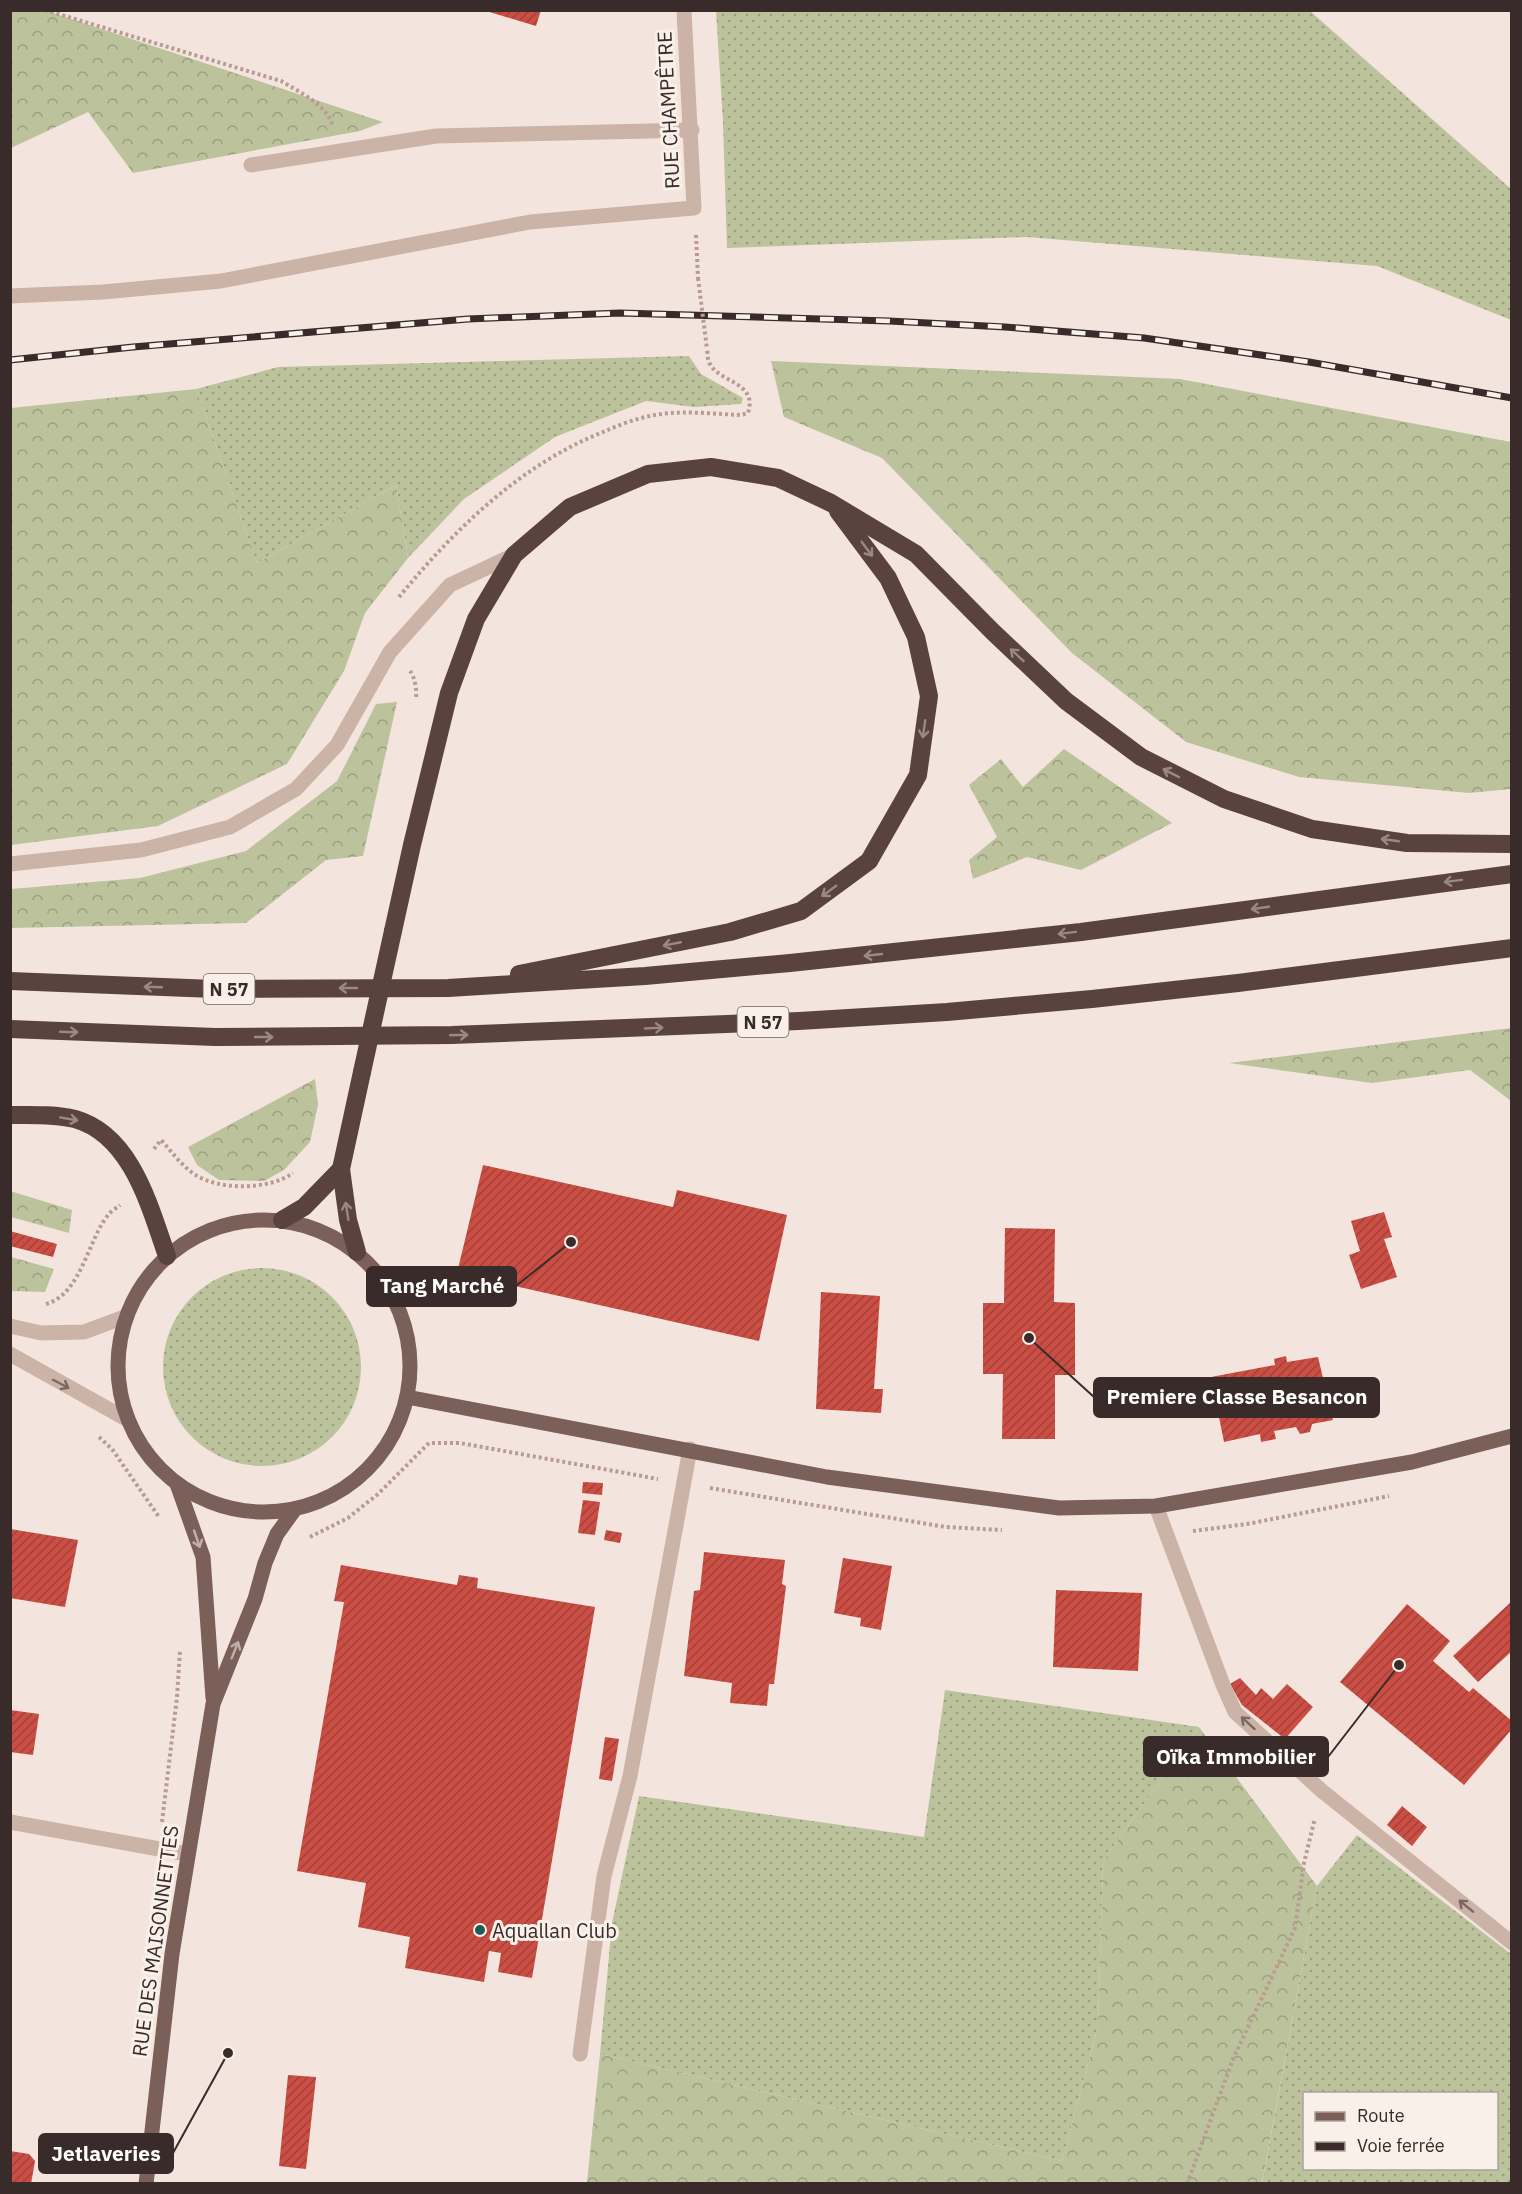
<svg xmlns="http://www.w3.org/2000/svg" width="1522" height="2194" font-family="'IBM Plex Sans',sans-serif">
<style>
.grass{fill:url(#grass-dots);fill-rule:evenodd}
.forest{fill:url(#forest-crowns)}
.building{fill:url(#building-hatch)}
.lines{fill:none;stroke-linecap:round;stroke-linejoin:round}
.path{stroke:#b89c92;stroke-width:4;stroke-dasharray:3 3;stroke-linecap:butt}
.minor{stroke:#ccb3a8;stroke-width:15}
.major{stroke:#7b5f59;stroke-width:15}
.highway{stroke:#5a433f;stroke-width:18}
.rail-casing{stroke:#382b29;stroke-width:7}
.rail{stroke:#faf0ea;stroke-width:4.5;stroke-dasharray:14;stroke-linecap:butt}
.path-bridge{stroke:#b89c92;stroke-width:4;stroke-dasharray:3 3;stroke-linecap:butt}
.highway-bridge{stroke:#5a433f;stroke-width:18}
.oneway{stroke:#9a8883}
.oneway2{stroke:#7b6862}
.oneway3{stroke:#c1afa9}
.poi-dot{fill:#1c5c55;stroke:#faf0ea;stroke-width:2}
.labels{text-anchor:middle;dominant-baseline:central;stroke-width:6;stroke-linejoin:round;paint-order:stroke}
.shield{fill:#faf0ea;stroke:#726663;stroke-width:1.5}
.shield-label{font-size:18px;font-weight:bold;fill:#382b29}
.street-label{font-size:20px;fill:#382b29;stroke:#faf0ea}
.poi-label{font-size:20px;fill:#382b29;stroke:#faf0ea;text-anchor:start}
.leader{fill:none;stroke:#382b29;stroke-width:2}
.callout-dot{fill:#382b29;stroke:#faf0ea;stroke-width:2}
.callout{fill:#382b29;stroke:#382b29;stroke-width:2}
.callout-label{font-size:21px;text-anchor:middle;font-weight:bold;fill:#fff}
</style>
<defs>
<pattern id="grass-dots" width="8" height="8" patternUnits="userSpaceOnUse" patternTransform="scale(1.5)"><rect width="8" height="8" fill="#bcc39c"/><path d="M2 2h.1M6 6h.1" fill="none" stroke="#9a9f7f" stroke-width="1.8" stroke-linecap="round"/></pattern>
<pattern id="forest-crowns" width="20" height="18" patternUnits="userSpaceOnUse" patternTransform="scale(1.5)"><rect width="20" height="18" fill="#bcc39c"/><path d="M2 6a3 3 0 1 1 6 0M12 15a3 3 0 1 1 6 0" fill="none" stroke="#9a9f7f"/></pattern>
<pattern id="building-hatch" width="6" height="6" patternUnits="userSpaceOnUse" patternTransform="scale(1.5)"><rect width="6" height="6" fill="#ca4e44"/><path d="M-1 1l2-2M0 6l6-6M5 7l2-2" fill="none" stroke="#a54139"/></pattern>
</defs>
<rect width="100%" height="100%" fill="#f3e5dd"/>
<g class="grass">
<path d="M716,11H1310L1511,189V320L1377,266L1027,237L727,248L723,122Z"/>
<path d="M689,356L701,374L743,398L741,404L694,407L646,401L555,437L464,499L408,558L396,485L257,563L196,389L278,367Z"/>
<circle cx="262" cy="1367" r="99"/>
<path d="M945,1690L1199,1727L1103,1861L1098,2026L1062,2161L600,2054L612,1923L639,1796L924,1837Z"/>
<path d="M1357,1835L1511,1954V2183L1262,2184L1317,1886ZM1304,2094H1496V2168H1304Z"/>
</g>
<g class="forest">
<path d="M10,11H47L383,122L360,131L133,173L88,112L11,148Z"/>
<path d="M771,361L1180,379L1511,442V789L1469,793L1299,777L1186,742L1072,653L882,458L784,417Z"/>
<path d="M196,389L257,563L396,485L408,558L365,613L344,671L287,764L158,826L11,845V408Z"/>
<path d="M397,702L363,856L326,860L246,923L11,928V889L140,878L246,851L337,781L376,704Z"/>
<path d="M1064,749L1172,823L1081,870L1027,857L973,879L969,860L997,837L969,785L1001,759L1023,787Z"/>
<path d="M1511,1028V1101L1470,1070L1372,1083L1229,1063Z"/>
<path d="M315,1079L318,1105L310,1142L284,1170L264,1181L219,1180L197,1165L188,1147Z"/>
<path d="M10,1191L72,1210L69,1233L11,1217Z"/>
<path d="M11,1257L54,1269L45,1292L11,1291Z"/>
<path d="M1199,1727L1317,1886L1262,2183H587L600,2054L1062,2161L1098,2026L1103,1861Z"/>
</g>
<g class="building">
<path d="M483,10H541L536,26Z"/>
<path d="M483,1165L673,1207L677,1190L787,1215L759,1341L457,1273Z"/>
<path d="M1384,1212L1392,1237L1384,1239L1397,1277L1361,1289L1349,1255L1360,1251L1351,1221Z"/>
<path d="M1005,1228L1055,1229L1054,1302L1075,1303V1375H1055V1439H1002L1003,1374H983V1303H1004Z"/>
<path d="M10,1231L57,1244L53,1257L10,1246Z"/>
<path d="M821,1292L880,1296L874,1389H883L881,1413L816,1409Z"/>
<path d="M1286,1356L1287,1362L1318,1357L1333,1420L1312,1424L1310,1432L1300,1434L1296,1427L1274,1431L1276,1439L1261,1442L1260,1434L1224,1442L1211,1377L1275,1365L1274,1359Z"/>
<path d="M583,1482L603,1483L602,1495L582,1493Z"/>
<path d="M583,1500L600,1502L595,1535L578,1533Z"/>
<path d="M10,1529L78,1540L65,1607L10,1598Z"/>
<path d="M606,1530L622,1533L620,1543L604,1540Z"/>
<path d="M704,1552L785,1560L782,1584L786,1586L774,1684H769L767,1706L730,1703L732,1683L684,1676L694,1591L700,1590Z"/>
<path d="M843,1558L892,1566L881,1630L860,1626L861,1618L834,1613Z"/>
<path d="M341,1565L457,1585L459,1575L478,1578L477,1588L595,1607L532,1978L498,1972L501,1953L489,1951L484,1982L405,1968L410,1937L358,1927L366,1883L297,1871L344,1602L334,1601Z"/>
<path d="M1056,1590L1142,1593L1138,1671L1053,1667Z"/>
<path d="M1512,1601V1651L1478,1682L1453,1656Z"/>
<path d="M1407,1604L1450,1641L1433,1661L1469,1692L1473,1688L1512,1721V1729L1464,1785L1340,1682Z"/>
<path d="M1240,1678L1256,1695L1261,1688L1273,1699L1287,1684L1313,1707L1285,1739L1242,1705L1230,1684Z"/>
<path d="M10,1710L39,1714L33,1755L10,1752Z"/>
<path d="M605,1737L619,1739L612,1781L599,1779Z"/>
<path d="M1402,1806L1427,1827L1412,1846L1387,1825Z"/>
<path d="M288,2075L316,2077L306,2169L279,2166Z"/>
<path d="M10,2151L29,2154L35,2161L31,2184H10Z"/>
</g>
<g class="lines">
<g class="path">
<path d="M45,10L281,81C299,92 328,105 333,127"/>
<path d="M696,235L698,278"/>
<path d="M399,597C455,529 520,465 603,432C619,425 637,418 655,415C683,410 713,414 741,415L748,413C758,382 720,383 710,364C707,360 708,354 707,349"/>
<path d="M410,671C415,677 417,691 416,698"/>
<path d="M154,1149L161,1140C172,1152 181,1165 194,1174C219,1191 269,1190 293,1173"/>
<path d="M46,1304C82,1294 88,1238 109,1214C112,1210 117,1208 120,1205"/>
<path d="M99,1437L112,1449L159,1517"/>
<path d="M710,1488L946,1527L1002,1530"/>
<path d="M1193,1531L1247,1524L1389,1496"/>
<path d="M310,1537L348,1518L378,1494L429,1443H460L658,1479"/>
<path d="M162,1822L177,1697L180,1651"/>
<path d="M1187,2184L1233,2059L1295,1928L1304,1863L1315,1818"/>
</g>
<g class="minor">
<path d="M251,165L436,136L692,130"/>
<path d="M10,296L103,292L221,281L530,222L694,208L684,10"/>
<path d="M10,864L141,850L230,827L296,789L337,745L390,652L450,585L514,555"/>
<path d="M10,1326L41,1333L84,1332L127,1316"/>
<path d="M10,1354L128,1420"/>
<path d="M1156,1506L1223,1685L1235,1712L1322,1791L1512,1943"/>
<path d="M10,1822L187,1854"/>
<path d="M580,2054L604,1876L630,1776L690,1449"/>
</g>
<g class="major">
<circle cx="264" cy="1366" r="146"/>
<path d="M407,1397L827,1477L1059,1508L1156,1506L1412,1462L1512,1436"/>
<path d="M177,1484L203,1557L213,1698"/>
<path d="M146,2184L172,1954L213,1704L255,1599L265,1563L277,1534L295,1509"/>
</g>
<g class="highway">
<path d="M393,931L412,845L449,693L476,619L514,555L570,507L648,474L711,467L778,478L831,503L916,554L992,631L1066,701L1141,757L1224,799L1312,829L1407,843L1512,844"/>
<path d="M519,974L730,932L801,911L869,861L918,775L929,696L916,637L888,578L838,511"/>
<path d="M10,981L214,989L448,988L645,976L790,963L1081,932L1512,874"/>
<path d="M10,1029L215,1037L452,1035L799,1021L947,1012L1092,999L1238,983L1512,948"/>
<path d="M10,1115C31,1115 55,1114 75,1119C132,1135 150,1208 167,1256"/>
<path d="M282,1220L304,1207L341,1169"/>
<path d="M357,1252L348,1220L341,1169L362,1072"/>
</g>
<defs>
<path id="rail" d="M10,360L133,347L468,319L620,313L689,315L889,321L1005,327L1144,338L1309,362L1512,398"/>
</defs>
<use href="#rail" class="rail-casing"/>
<use href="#rail" class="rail"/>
<path class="path-bridge" d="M698,278L707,349"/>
<path class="highway-bridge" d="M362,1072L393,931"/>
</g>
<defs><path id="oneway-shaft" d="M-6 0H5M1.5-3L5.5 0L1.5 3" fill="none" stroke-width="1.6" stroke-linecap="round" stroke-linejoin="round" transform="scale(1.5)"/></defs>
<g class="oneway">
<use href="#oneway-shaft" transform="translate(867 549) rotate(53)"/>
<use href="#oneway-shaft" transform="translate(1017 655) rotate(-137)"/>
<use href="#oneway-shaft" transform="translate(924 729) rotate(98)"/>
<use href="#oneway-shaft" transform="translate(1171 773) rotate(-153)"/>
<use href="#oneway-shaft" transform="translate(1390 840) rotate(-172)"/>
<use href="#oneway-shaft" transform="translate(1453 881) rotate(173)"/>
<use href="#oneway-shaft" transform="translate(829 891) rotate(144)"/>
<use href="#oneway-shaft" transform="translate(1260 908) rotate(172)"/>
<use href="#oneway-shaft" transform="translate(1067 933) rotate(173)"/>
<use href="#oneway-shaft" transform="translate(672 944) rotate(169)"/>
<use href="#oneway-shaft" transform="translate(873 955) rotate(174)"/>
<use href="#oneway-shaft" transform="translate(153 987) rotate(-178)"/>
<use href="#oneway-shaft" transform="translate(348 988) rotate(180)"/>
<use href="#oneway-shaft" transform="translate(654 1028) rotate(-3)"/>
<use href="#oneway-shaft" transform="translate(69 1032) rotate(2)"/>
<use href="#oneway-shaft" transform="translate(459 1035) rotate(-2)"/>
<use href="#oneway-shaft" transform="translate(264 1037)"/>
<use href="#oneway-shaft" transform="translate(69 1119) rotate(10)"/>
<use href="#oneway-shaft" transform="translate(347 1211) rotate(-99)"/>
</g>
<g class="oneway2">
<use href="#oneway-shaft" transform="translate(61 1384) rotate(28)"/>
<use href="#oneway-shaft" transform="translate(1248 1723) rotate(-138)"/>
<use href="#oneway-shaft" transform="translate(1466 1906) rotate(-141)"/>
</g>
<g class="oneway3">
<use href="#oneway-shaft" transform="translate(197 1539) rotate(71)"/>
<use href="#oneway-shaft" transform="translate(235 1650) rotate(-68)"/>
</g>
<circle class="poi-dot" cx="480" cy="1930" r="6"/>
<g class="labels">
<g class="shield">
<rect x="203.5" y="974" width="51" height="30" rx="4.5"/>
<rect x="737.5" y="1007" width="51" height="30" rx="4.5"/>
</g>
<g class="shield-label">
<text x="229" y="989">N 57</text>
<text x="763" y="1022">N 57</text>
</g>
<g class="street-label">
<text transform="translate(668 110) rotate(-93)">RUE CHAMPÊTRE</text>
<text transform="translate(155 1941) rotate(-82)">RUE DES MAISONNETTES</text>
</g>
<g class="poi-label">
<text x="492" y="1930">Aquallan Club</text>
</g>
</g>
<path class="leader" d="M571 1242L516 1286M1029 1338L1094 1397M1399 1665L1328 1757M228 2053L173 2153"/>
<g class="callout-dot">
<circle cx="571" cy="1242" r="6"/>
<circle cx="1029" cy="1338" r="6"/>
<circle cx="1399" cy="1665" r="6"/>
<circle cx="228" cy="2053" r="6"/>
</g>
<g class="callout">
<rect x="367" y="1267" width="149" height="39" rx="6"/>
<rect x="1094" y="1378" width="285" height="39" rx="6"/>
<rect x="1144" y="1737" width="184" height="39" rx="6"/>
<rect x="39" y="2134" width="134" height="39" rx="6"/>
</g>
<g class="callout-label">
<text x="442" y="1293">Tang Marché</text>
<text x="1237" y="1404">Premiere Classe Besancon</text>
<text x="1236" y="1764">Oïka Immobilier</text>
<text x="106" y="2161">Jetlaveries</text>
</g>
<rect width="1522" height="2194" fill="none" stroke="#382b29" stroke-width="24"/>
<rect x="1303" y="2092" width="195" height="78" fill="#faf0ea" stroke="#aca19d" stroke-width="1.5"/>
<rect x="1315" y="2112" width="30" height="9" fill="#7b5f59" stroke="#aca19d" stroke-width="1.5"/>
<text x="1357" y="2122" font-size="18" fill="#382b29">Route</text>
<rect x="1315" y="2142" width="30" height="9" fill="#382b29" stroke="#aca19d" stroke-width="1.5"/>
<text x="1357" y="2152" font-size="18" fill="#382b29">Voie ferrée</text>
</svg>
